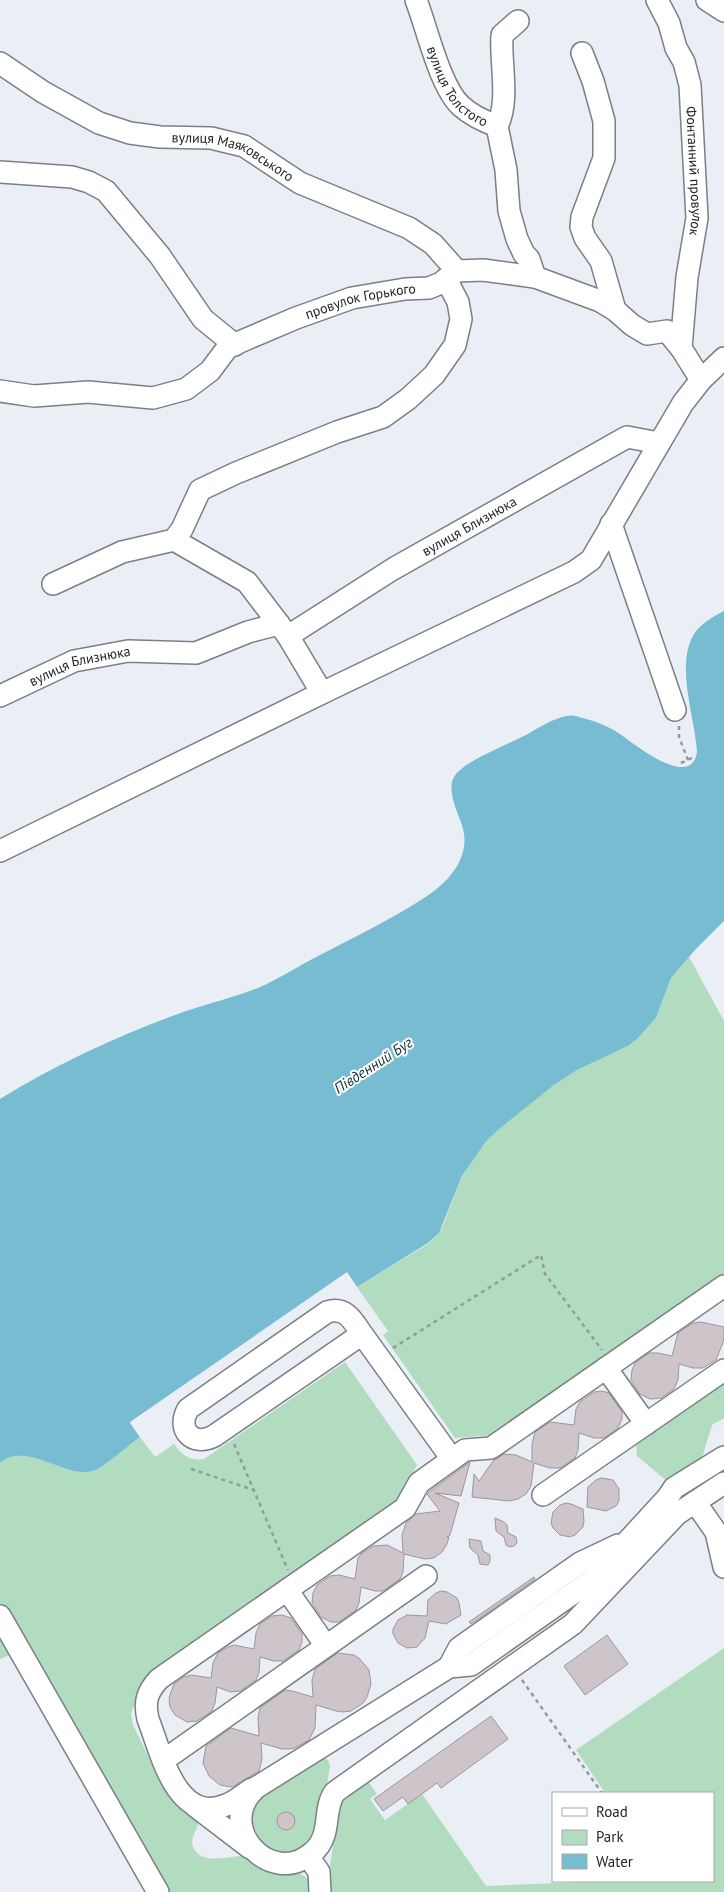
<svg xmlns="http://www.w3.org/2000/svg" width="724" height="1892" font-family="'PT Sans',sans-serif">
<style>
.green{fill:#b2dcc0}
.water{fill:#78bcd1}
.pier{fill:#eaeff6}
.building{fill:#cdc5ca;stroke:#9d959a}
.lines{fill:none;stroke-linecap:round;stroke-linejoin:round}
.minor-casing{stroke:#7b7f86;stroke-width:24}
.path{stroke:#969a9f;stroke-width:2.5;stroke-dasharray:4 4;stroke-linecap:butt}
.minor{stroke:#fff;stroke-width:21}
.labels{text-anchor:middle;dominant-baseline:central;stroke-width:4;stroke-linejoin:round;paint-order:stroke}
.street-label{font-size:14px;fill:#232528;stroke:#fff}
.water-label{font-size:15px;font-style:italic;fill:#0f303a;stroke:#fff}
</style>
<rect width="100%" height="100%" fill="#eaeff6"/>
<g class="green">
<path d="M689,957L724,1021V1282L506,1434L455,1438L383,1335L388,1331L357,1287L428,1244L439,1233L444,1223L462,1176L485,1141L499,1128L554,1085L577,1070L628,1046L637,1039L656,1018L671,978Z"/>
<path d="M345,1362L417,1465L393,1511L140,1693L131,1713L133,1725L158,1776L199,1819C199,1830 188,1838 194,1849C204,1866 230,1855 245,1856C256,1857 300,1871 307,1878C311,1882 312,1887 314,1892H168L0,1603V1463C25,1440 66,1479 93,1471C103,1467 130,1444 140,1437L155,1457L174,1444C182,1455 189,1461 204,1459Z"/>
<path d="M724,1380V1418L712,1425L701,1461L668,1482L637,1456L636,1443Z"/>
<path d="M0,1637L10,1655L0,1659Z"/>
<path d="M724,1648V1892H326L340,1800L367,1780L377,1794L370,1799L385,1820L422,1794L486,1886L611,1881H713V1793H604L603,1790L576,1750Z"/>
<path d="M323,1757L328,1760L330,1766L319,1836L290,1857L257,1846L248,1812L252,1801Z"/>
</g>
<path class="water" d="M724,611V921L695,950L671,978L656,1018L637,1039L628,1046L577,1070L554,1085L499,1129L486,1141L462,1176L439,1233L428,1243L357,1287L347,1273L130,1423L140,1437C130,1444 103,1468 93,1471C66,1479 25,1440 0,1463V1099C58,1063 122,1034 186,1011C210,1003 235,997 258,988C279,979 298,966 318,956C355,937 392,919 427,896C447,883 468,860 464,834C463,827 460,819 457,812C454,803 450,792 452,782C455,770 471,762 482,756C496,749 511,742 526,735C538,728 549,721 562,717C568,715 574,715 579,717C592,720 606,725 617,732C631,741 691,792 697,752C695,717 675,666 694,634C700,624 714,616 724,611Z"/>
<path class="pier" d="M347,1272L357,1287L355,1288L347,1276L134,1423L142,1436L140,1437L130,1422Z"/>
<g class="building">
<path d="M701,1322L724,1327V1340L716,1360L703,1368H693L679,1364L678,1380L674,1389L661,1398L650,1399L640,1394L631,1380L632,1370L635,1363L649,1353H658L672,1356L678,1333L693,1323Z"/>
<path d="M602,1391L609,1393L622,1412V1419L618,1428L604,1438H594L579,1433L578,1450L575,1458L560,1468H550L534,1463L531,1486L526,1494L518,1499L509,1501L472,1497L474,1474L479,1481L493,1461L504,1454L516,1455L532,1462V1444L535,1432L550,1422L574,1425L576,1409L580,1402L594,1392Z"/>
<path d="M470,1462L461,1496L435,1493L459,1503L450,1535L447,1537H449L447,1544L442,1552L434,1558L425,1559L404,1554L403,1572L400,1579L383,1591H375L361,1587L359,1603L356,1610L339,1622H331L321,1617L312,1603L313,1593L317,1585L330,1576L339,1575L355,1579L358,1558L361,1554L373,1546L387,1545L403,1553L402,1535L406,1523L416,1514L440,1511L427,1494L429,1492Z"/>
<path d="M601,1478L613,1480L619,1489V1501L616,1506L606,1511L587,1507L588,1487L596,1480Z"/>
<path d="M566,1503L571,1504L583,1509L584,1521L583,1527L575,1535L570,1537L560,1535L553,1528L551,1523L553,1512L560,1505Z"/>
<path d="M495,1518L504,1522L507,1525L508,1533L516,1537L517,1543L514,1546L510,1547L506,1545L504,1537L496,1531Z"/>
<path d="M469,1539L481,1541L483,1551L490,1555V1561L488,1565L480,1564L478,1555L470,1548Z"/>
<path d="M534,1577L535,1579L471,1624L469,1622Z"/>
<path d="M441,1591L447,1592L457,1598L459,1603L461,1615L446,1624L429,1621L425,1638L417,1647L407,1648L398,1643L393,1634V1629L398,1620L407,1615L427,1616L428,1600L436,1593Z"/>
<path d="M282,1615L291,1618L302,1634V1642L299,1650L283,1661H274L260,1657L259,1673L256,1680L240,1691L231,1692L217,1687L215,1703L212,1711L197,1721L187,1722L175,1715L170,1707L169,1698L174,1684L184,1677L191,1675L211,1678L213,1663L218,1653L228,1647L234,1645L254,1649L256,1633L260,1624L272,1616Z"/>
<path d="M607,1635L628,1664L585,1695L564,1666Z"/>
<path d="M338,1653L354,1655L360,1659L369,1670L371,1684L367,1697L363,1703L351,1711L343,1712L336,1711L316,1705L315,1728L309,1740L295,1748L289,1749H282L261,1743L262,1759L259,1771L232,1787L220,1785L209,1776L203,1763L206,1746L231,1728L259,1736L258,1718L260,1708L285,1690L292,1691L313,1697L312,1680L315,1669Z"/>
<path d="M491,1716L508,1739L441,1788L437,1783L408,1804L403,1797L383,1811L374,1799Z"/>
<circle cx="286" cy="1821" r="9"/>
</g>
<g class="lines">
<defs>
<g id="minor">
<path id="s1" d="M416,0C427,28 440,87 461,106C472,116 483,121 497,126L506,170L509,211L517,239L524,254L529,259L535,277"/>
<path id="s2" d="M657,0L669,23L676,48L684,62L690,85L697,218L687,277L681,348"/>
<path d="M707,0L724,11"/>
<path d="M582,53L593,81L604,121V158L582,217L581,227L585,238L601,261L615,310"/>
<path id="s3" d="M0,63L43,92L99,123L130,133L160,137L211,138L244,146L300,183L409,228L433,244L457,271"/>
<path d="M497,126C510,101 500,63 502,35L518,21"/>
<path d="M0,172L72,177L89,182L106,191L160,256L203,319L235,345"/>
<path id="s4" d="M0,391L34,396L88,392L153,398L186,389L210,371L228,347L296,318L352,298L405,289L429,288L441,283L457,271L483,270L535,277L600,301L615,310L632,325L647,334L667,331L681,348L701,380"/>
<path d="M611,524L675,710"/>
<path d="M174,540L247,582L288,636L322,693"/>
<path d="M53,584L122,552L174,540L182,529L200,490L236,473L337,432L383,417L408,399L434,375L455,345L461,319L458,302L446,279"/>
<path id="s5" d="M288,636L393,569L627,437L659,443"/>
<path id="s6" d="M0,696L74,661L128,651L196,653L248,632L279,624"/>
<path d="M0,851L322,693L574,572L591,560L683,403L701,380L724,358"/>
<path d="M362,1334L214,1436C193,1447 176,1430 188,1409L327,1312C346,1306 353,1321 362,1334L452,1459"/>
<path d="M606,1368L646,1424"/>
<path d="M724,1457L674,1488L668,1497L592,1580L471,1665L449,1667L257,1787C212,1825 271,1890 313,1852C333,1835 322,1809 335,1792L573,1624L677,1514L724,1483"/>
<path d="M543,1495L724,1370"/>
<path d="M695,1502L716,1532L724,1567"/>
<path d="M287,1590L326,1646"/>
<path d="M0,1616L158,1892"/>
<path d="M449,1667L459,1648L580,1563L618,1545"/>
<path d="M164,1760L426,1576"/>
<path d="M252,1789C244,1794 235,1802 226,1805C176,1825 161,1752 148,1719C144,1702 147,1692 159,1679L405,1508L419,1483L465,1450L491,1448L724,1286"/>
<path d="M195,1806L250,1848"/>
<path d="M308,1856L319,1872L320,1892"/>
</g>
</defs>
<use href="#minor" class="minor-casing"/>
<g class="path">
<path d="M679,726V737L688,760"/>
<path d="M681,763L694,757"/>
<path d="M393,1348L541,1255L545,1274L602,1350"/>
<path d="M234,1444L288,1570"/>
<path d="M191,1469L254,1490"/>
<path d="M522,1680L602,1793"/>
</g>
<use href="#minor" class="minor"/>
</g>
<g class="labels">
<g class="street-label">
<text stroke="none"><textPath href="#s1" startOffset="98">вулиця Толстого</textPath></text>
<text stroke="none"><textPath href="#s3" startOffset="256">вулиця Маяковського</textPath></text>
<text stroke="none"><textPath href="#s2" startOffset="178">Фонтанний провулок</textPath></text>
<text stroke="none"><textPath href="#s4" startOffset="389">провулок Горького</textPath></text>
<text stroke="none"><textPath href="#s5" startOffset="212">вулиця Близнюка</textPath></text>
<text stroke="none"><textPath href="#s6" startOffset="86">вулиця Близнюка</textPath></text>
</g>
<g class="water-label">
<text transform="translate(373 1065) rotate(-33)">Південний Буг</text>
</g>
</g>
<rect x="552" y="1792" width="162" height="90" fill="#ffffff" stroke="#a7a8a9"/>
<rect x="562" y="1808" width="25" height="8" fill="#ffffff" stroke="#a7a8a9"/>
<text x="596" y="1817" font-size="15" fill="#232528">Road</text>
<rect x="562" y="1830" width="25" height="15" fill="#b2dcc0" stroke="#a7a8a9"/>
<text x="596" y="1842" font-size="15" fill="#232528">Park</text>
<rect x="562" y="1854" width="25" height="15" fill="#78bcd1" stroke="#a7a8a9"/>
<text x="596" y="1867" font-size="15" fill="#232528">Water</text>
</svg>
